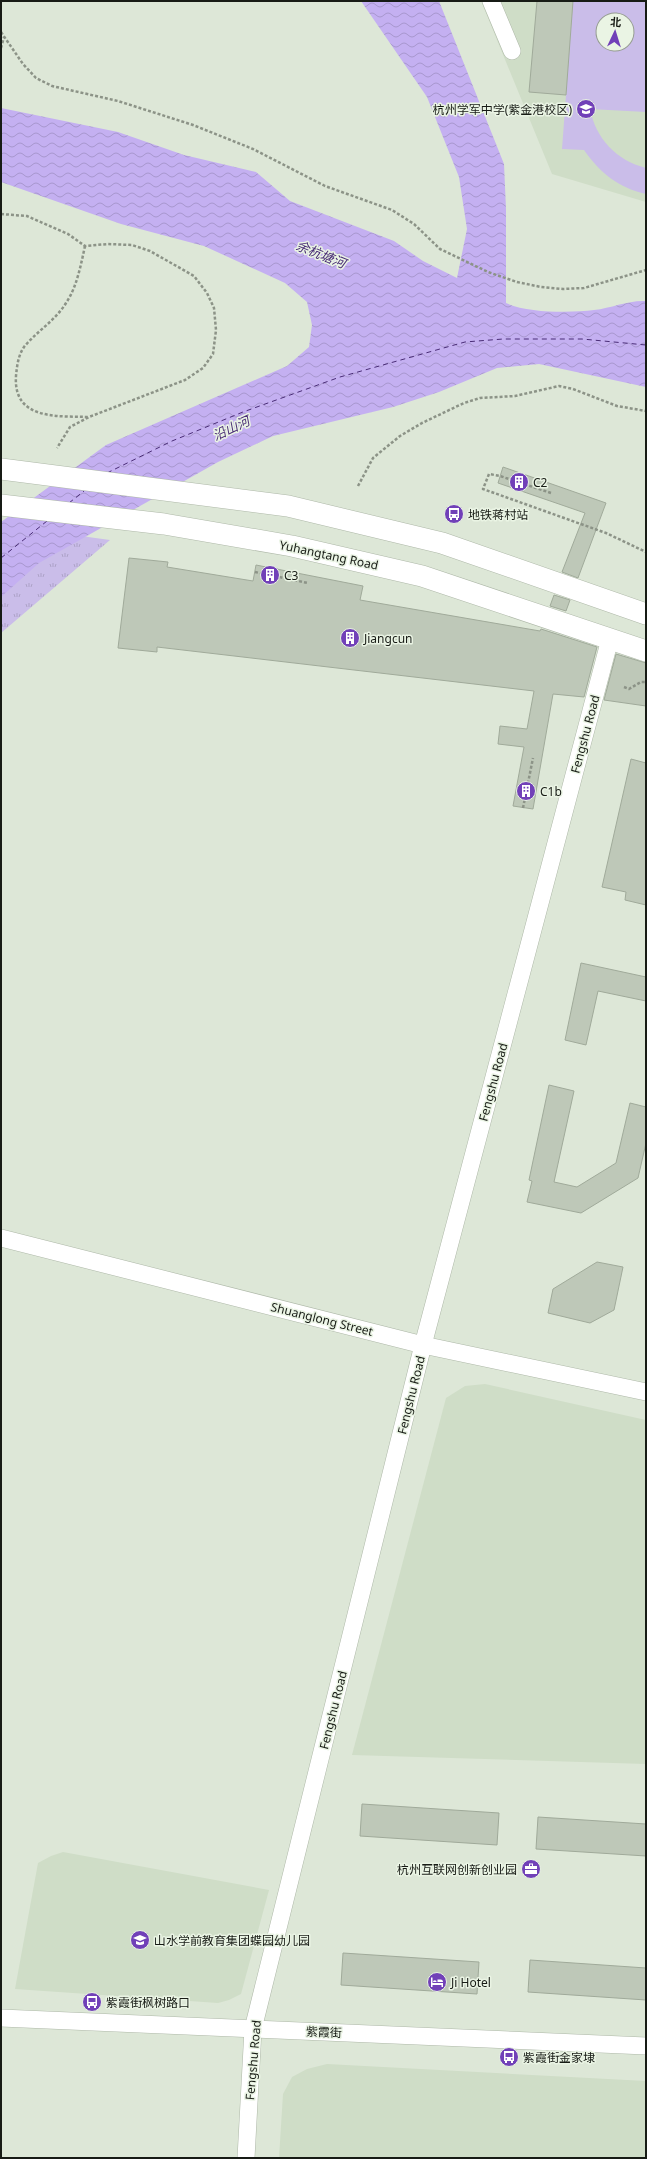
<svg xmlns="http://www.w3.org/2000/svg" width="647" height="2159" font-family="'Noto Sans','Noto Sans SC',sans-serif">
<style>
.built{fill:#cfddc7;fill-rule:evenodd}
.park{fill:url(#park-tufts)}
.pitch{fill:#cabde9;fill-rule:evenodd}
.water{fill:url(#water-waves)}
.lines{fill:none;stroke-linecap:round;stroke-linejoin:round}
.ferry{stroke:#492c76;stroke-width:1;stroke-dasharray:5 4;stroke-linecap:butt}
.building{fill:#bec8b8;stroke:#a0aa9a}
.minor-casing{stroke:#aeb8a8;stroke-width:18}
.major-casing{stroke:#aeb8a8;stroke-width:22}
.path{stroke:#8c9387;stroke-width:2.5;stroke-dasharray:3 2;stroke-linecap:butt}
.minor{stroke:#fff;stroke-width:17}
.major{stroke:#fff;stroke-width:21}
.labels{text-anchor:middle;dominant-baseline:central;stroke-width:3;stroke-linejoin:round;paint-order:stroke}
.poi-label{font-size:12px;fill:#171b15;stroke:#eaf4e4;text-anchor:start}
.street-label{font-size:12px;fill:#171b15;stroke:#eaf4e4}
.water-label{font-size:13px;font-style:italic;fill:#492c76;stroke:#eaf4e4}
</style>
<defs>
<pattern id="park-tufts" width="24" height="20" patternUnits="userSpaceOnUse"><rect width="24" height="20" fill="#cabde9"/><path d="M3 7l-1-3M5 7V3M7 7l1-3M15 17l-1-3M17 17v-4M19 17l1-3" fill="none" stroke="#ada2c7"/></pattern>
<pattern id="water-waves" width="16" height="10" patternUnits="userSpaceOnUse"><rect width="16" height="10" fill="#c4b0f1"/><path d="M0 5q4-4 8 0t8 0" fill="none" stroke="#a897ce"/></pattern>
</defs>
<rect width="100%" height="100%" fill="#dde7d7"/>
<g class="built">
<path d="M481,1H646V202L552,174ZM603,20H627V44H603Z"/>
<path d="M485,1384L646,1420V1764L352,1755L446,1398L465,1386Z"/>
<path d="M63,1852L269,1890L241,1994L229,2000L218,2003L15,1989L38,1863L51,1856Z"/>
<path d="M327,2064L646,2081V2158H279L283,2094L292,2077L307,2069Z"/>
</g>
<path class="park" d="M1,525L110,540L1,633Z"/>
<path class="pitch" d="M573,1H646V112L590,109C596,139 616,160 646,168V194C619,188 600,173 584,150L562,149ZM603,20H627V44H603Z"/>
<path class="water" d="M361,1H439L504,164L506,209V303C527,313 571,313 594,310C612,308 628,300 646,301V387L539,364L497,368L439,392L393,407L273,436L218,462L39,563L1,597V522L106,445L287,366L309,347L312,325L307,302L285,283L204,246L121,224L1,182V108L118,132L184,155L256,172L290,201L394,241L423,261L457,278L467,229L459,177L427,97Z"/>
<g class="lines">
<g class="ferry">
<path d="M107,473L172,441L243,412L340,377L465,342L503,339H582L646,345"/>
<path d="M69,503L84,491"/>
<path d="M1,558L47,521"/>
</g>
</g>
<g class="building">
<path d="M537,1H573L566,95L529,92Z"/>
<path d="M503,467L606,503L578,578L562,572L585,513L498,483Z"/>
<path d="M129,558L168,562L167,567L253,581L256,565L363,586L360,600L540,631L541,629L597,647L584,697L553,694L533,809L513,806L524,747L498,744L500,726L527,729L534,691L157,647V652L118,648Z"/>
<path d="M554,595L570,600L566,611L550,606Z"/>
<path d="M616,654L646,663V706L604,700Z"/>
<path d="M631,759L646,763V905L625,900L626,892L602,887Z"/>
<path d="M581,963L646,977V1001L598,991L586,1045L565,1040Z"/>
<path d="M549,1085L574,1091L554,1182L577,1187L616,1163L630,1103L646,1107V1143L638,1178L581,1213L527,1202L532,1181L529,1180Z"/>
<path d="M597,1262L623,1267L614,1310L590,1323L548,1313L553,1289Z"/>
<path d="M362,1804L499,1813L497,1845L360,1836Z"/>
<path d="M538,1817L646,1824V1856L536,1849Z"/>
<path d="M343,1953L479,1962L477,1994L341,1985Z"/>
<path d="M530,1960L646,1968V2000L528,1992Z"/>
</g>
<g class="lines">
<defs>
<g id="minor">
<path d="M491,1L512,51"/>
<path d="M1,1238L423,1345L646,1392"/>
<path d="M1,2018L646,2046"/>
<path d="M246,2158L253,2029L423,1345L610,639"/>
</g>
<g id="major">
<path d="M1,469L288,506L442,543L646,614"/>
<path d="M1,505L164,524L292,546L422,576L646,651"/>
</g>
</defs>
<use href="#minor" class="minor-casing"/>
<use href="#major" class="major-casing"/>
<g class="path">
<path d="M1,32L23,64L36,78L52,86L118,101L193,125L253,149L325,186L392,210L414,224L440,249L488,272L517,282L541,287L563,289L584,288L646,270"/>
<path d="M1,48L4,37"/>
<path d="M1,214L27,216L68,234L85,246L108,244L132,245L150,251L194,276L207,293L214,308L216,330L213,354L203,368L185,380L89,417L70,427L57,448"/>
<path d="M85,246C81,264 77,287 66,303C55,321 37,331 24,347C18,356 17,366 16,376C13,420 57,416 88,417"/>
<path d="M358,486L373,458L400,436L422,423L464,403L480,398L515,396L559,386L573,389L617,406L646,411"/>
<path d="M551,493L500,476L489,474L483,489L606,533L646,552"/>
<path d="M255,572L308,583"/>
<path d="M624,687L629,689L641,682H646"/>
<path d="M523,808L533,758"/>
</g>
<use href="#minor" class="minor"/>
<use href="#major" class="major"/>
</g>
<defs>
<symbol id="school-disc" viewBox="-11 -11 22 22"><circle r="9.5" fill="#7140b8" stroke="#eaf4e4"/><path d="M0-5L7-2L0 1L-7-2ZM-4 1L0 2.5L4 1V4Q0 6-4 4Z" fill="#fff"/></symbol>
<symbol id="building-disc" viewBox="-11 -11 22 22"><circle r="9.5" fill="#7140b8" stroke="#eaf4e4"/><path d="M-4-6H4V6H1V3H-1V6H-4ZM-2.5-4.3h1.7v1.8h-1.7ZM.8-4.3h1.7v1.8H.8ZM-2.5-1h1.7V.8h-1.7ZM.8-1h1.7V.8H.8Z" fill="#fff"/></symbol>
<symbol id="bus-disc" viewBox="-11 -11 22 22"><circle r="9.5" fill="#7140b8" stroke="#eaf4e4"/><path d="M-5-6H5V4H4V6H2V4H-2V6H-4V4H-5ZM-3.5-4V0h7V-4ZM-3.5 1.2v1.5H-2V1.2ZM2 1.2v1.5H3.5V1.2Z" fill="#fff"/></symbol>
<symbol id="office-disc" viewBox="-11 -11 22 22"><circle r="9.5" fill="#7140b8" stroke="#eaf4e4"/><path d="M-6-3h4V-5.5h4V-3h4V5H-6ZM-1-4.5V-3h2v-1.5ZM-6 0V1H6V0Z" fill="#fff"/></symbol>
<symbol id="hotel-disc" viewBox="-11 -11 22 22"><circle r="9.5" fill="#7140b8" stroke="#eaf4e4"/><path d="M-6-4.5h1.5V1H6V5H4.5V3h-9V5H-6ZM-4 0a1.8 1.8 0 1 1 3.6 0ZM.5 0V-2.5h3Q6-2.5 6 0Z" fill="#fff"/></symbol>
</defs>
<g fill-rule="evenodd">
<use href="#school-disc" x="575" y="98" width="22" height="22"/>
<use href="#building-disc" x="508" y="471" width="22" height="22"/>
<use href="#bus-disc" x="443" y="503" width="22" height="22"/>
<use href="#building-disc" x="259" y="564" width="22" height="22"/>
<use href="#building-disc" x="339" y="627" width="22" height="22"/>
<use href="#building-disc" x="515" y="780" width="22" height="22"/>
<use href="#office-disc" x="520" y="1858" width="22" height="22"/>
<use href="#school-disc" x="129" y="1929" width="22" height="22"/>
<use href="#hotel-disc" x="426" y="1971" width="22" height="22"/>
<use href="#bus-disc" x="81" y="1991" width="22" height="22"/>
<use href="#bus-disc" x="498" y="2046" width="22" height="22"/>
</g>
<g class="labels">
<g class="poi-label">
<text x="572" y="109" text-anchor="end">杭州学军中学(紫金港校区)</text>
<text x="533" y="482">C2</text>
<text x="468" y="514">地铁蒋村站</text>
<text x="284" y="575">C3</text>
<text x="364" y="638">Jiangcun</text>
<text x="540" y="791">C1b</text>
<text x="517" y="1869" text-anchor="end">杭州互联网创新创业园</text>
<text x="154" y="1940">山水学前教育集团蝶园幼儿园</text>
<text x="451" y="1982">Ji Hotel</text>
<text x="106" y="2002">紫霞街枫树路口</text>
<text x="523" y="2057">紫霞街金家埭</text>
</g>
<g class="street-label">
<text transform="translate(329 555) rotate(12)">Yuhangtang Road</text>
<text transform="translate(585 734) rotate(-75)">Fengshu Road</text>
<text transform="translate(493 1082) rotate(-75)">Fengshu Road</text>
<text transform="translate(322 1319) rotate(14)">Shuanglong Street</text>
<text transform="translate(411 1395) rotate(-76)">Fengshu Road</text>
<text transform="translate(333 1710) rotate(-76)">Fengshu Road</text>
<text transform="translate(324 2032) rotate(2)">紫霞街</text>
<text transform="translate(253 2060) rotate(-85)">Fengshu Road</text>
</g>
<g class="water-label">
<text transform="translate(321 254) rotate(22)">余杭塘河</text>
<text transform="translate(231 428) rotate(-25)">沿山河</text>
</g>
</g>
<rect width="647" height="2159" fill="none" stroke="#171b15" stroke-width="4"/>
<g transform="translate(615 32) rotate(4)"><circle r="19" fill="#eaf4e4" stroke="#969d91"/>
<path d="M0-3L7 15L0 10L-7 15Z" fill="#7140b8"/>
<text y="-6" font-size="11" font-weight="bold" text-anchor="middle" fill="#171b15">北</text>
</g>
</svg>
